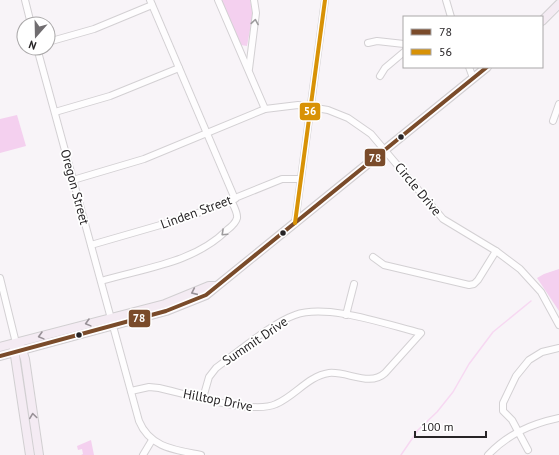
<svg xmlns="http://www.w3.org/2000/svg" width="559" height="455" font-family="'PT Sans',sans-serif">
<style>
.green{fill:#f4d0ef}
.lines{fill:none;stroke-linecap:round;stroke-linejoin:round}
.stream{stroke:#f7d8f2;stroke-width:1.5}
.minor-casing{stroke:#d3d0d3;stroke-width:8}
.major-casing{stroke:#d1cfd1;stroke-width:10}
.minor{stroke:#fefdfe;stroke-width:6}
.major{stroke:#f4ebf3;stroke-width:8}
.bus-1-casing{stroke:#fff;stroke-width:7}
.bus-2-casing{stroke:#fff;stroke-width:7}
.bus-1{stroke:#7a4b2a;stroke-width:4}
.bus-2{stroke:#d89206;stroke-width:4}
.oneway{stroke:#9d9b9d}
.oneway2{stroke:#989197}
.bus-dot{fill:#272426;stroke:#fff;stroke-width:1.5}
.labels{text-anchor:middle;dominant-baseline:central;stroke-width:3.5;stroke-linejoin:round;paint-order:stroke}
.street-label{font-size:13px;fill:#272426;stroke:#fff}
.line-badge{stroke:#fff;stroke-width:1.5}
.badge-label{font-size:11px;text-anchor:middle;font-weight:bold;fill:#fff}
</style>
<rect width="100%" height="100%" fill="#f8f4f8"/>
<g class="green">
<path d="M221,0H250L253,14L247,46L241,45Z"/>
<path d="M17,115L26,146L0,153V119Z"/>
<path d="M559,269V311L537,278L544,274Z"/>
<path d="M91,440L94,455H81L83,454L82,449L78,450L77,446Z"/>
</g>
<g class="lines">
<path class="stream" d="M401,455L418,430L437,412L453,392L469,364L493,332L531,301"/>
<defs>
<g id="minor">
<path d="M25,0L31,24"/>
<path d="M150,0L235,199"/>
<path d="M218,0L265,109"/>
<path d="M446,0L451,17"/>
<path d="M48,42L94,29L152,5"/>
<path d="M368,43L377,41L404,44"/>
<path d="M37,48L139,421C150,448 176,450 201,455"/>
<path d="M469,67L473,78"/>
<path d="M249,69L256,13L254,0"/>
<path d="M380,76L385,68L404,52"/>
<path d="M55,112L110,96L179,68"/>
<path d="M553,121L559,104"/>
<path d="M73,180L144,159L265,109L298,105L328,110L348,118L371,134L443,219L496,251L520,269L541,292L559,325"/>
<path d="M295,223L325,0"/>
<path d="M91,245L188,217L282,179H300"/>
<path d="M373,257L384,265L469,285L474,284L478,280L496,251"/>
<path d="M0,278L16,343"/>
<path d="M101,281C144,268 194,263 227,230C231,227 236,222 237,218C238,213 233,205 231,200"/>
<path d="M346,315L354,284"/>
<path d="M131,391L149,387L159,388C186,394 253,415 276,404C295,396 308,376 329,373C347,371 370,387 385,373L421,333C388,325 327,303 295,315C272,323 238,352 216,368L209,377L203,398"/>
<path d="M528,450L512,420L503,411V403L516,376L529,360L542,352L559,348"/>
<path d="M143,455L152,440"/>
<path d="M488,455C508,434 531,424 559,418"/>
</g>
<g id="major">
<path d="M542,21L559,4"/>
<path d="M0,347L165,304L209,286H215"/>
<path d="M21,347L25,359L39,455"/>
<path d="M14,349L30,455"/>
<path d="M0,356L166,311L206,295L487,67"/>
</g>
</defs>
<use href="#minor" class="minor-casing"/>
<use href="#major" class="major-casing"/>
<use href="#minor" class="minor"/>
<use href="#major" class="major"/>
<defs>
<path id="bus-1" d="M0,356L166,311L206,295L487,67"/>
<path id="bus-2" d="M295,223L325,0"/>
</defs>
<use href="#bus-1" class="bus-1-casing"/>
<use href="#bus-2" class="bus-2-casing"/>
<use href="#bus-1" class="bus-1"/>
<use href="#bus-2" class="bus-2"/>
</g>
<defs><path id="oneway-chevron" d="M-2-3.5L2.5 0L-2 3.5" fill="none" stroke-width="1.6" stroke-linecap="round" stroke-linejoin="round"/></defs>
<g class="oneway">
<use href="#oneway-chevron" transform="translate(255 22) rotate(-81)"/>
<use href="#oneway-chevron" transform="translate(224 233) rotate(137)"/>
</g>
<g class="oneway2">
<use href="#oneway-chevron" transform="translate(194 292) rotate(156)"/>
<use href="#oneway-chevron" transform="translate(88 323) rotate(165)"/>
<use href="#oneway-chevron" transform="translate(41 336) rotate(165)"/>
<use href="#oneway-chevron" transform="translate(33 416) rotate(-98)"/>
</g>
<g class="bus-dot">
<circle cx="401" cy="137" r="3.5"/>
<circle cx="283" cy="233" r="3.5"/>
<circle cx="79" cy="335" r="3.5"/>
</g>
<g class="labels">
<g class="street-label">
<text transform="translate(75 187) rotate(75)">Oregon Street</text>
<text transform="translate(418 189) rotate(50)">Circle Drive</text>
<text transform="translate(196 212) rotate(-20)">Linden Street</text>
<text transform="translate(255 341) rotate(-34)">Summit Drive</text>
<text transform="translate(218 400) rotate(11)">Hilltop Drive</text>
</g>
</g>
<g class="line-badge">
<rect x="299" y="102" width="22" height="19" rx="4" fill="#d89206"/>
<rect x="364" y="148" width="22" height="19" rx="4" fill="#7a4b2a"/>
<rect x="128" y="309" width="23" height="19" rx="4" fill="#7a4b2a"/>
</g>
<g class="badge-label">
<text x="310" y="115">56</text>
<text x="375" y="162">78</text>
<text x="139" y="322">78</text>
</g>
<rect x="403" y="16" width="140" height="52" fill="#ffffff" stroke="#a9a7a8"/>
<rect x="411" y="29" width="20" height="6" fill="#7a4b2a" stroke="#a9a7a8"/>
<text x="439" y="36" font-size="12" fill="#272426">78</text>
<rect x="411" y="49" width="20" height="6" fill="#d89206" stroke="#a9a7a8"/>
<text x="439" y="56" font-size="12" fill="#272426">56</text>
<g transform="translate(36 36) rotate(200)"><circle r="19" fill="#ffffff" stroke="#a9a7a8"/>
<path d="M0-3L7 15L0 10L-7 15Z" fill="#706d70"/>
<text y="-6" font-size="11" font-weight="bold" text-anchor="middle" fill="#272426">N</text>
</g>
<path d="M415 431v6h71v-6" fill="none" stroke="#272426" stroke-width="2"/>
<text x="421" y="431" font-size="12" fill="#272426" stroke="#ffffff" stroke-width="3" paint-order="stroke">100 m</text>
</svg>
